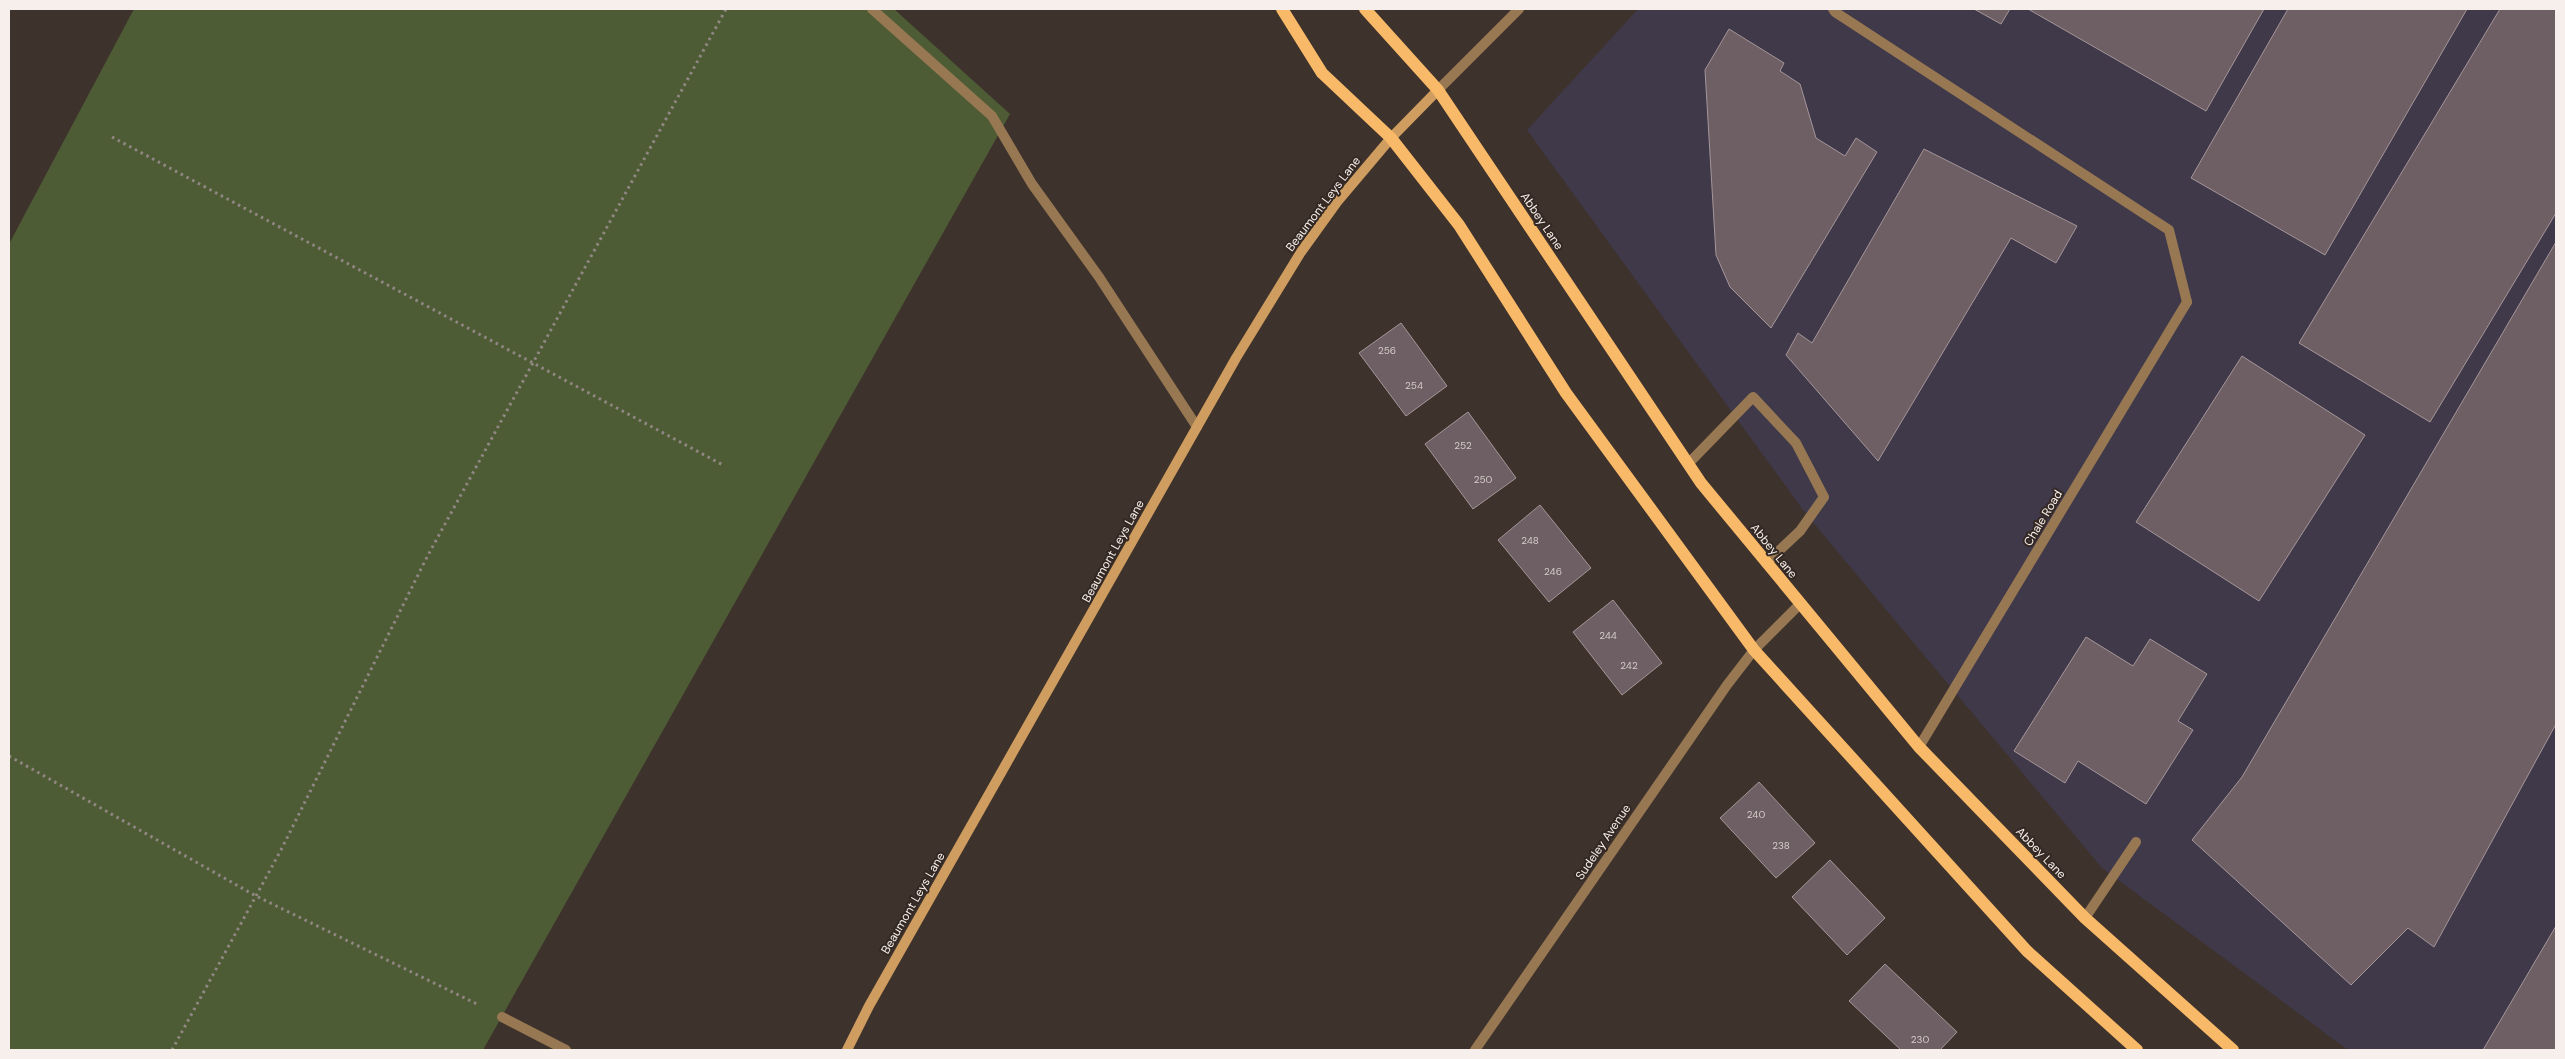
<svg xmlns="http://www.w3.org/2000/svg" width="2565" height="1059" font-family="'DM Sans',sans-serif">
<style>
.commercial{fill:#3f394a}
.green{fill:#4e5c36}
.building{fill:#6d5f63;stroke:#a6969a}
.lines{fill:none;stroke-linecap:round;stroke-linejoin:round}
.path{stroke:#918782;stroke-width:3;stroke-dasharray:2.5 4;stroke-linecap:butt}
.lane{stroke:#977853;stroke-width:10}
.street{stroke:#977853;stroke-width:10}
.secondary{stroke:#ce9d5f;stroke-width:10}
.primary{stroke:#f8b968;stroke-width:12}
.labels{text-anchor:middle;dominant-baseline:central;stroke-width:4;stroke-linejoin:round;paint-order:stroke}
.number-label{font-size:10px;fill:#d4cbc9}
.street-label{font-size:12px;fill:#f7efeb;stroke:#342823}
</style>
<rect width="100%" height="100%" fill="#3e322c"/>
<path class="commercial" d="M1638,9H2556V1050H2348L2102,868L1806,514L1527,130Z"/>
<path class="green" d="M134,9H894L1010,114L483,1050H9V244Z"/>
<g class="building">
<path d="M1974,9H2010L2001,24Z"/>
<path d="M2028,9H2264L2206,111Z"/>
<path d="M2288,9H2467L2325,255L2191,178Z"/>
<path d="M2500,9H2556V213L2430,422L2299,343Z"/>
<path d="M1729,29L1784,63L1780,71L1800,84L1816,138L1845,156L1856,138L1877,152L1771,328L1730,287L1716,255L1705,70Z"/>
<path d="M1924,149L2077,226L2056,263L2011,238L1878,461L1786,355L1798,333L1812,343Z"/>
<path d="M2556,242V724L2434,947L2408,928L2351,985L2192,840L2242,777Z"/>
<path d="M1401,323L1447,386L1406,416L1359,353Z"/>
<path d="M2242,356L2365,435L2259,601L2136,522Z"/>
<path d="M1468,412L1516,478L1473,509L1425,444Z"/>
<path d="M1540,505L1591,568L1549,602L1498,540Z"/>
<path d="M1613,600L1662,663L1622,695L1573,632Z"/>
<path d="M2086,637L2133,666L2150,639L2207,674L2178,721L2193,730L2146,804L2078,761L2065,783L2014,751Z"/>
<path d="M1759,782L1815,843L1776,878L1720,818Z"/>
<path d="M1830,860L1885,918L1847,955L1792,897Z"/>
<path d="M2556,926V1050H2483Z"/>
<path d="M1885,964L1957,1032L1940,1050H1901L1849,1001Z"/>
</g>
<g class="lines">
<g class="path">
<path d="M112,137L723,465"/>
<path d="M9,756L256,896L479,1005"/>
<path d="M172,1050L281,850L427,557L726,9"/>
</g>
<g class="lane">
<path d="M872,9L992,116L1032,184L1099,277L1197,427"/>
<path d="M1833,9L1835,12L2169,230L2187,302"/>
<path d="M1688,464L1753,397L1796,443L1824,497L1800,531L1766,563"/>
<path d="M1754,650L1800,604"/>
<path d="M2085,918L2136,842"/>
<path d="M502,1017L566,1050"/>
</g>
<g class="street">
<path d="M1438,90L1519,9"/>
<path d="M1919,747L2187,302"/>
<path d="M1475,1050L1727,685L1754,650"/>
</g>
<path class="secondary" d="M847,1050L869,1006L1236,358L1301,252L1337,202L1391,138L1438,90"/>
<g class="primary">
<path d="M1282,9L1322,73L1391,138L1459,225L1566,393L1754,650L2027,951L2137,1050"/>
<path d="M1365,9L1438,90L1701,483L1919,747L2085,918L2233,1050"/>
</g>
</g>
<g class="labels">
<g class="number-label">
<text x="1387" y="350">256</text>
<text x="1414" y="385">254</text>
<text x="1463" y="445">252</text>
<text x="1483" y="479">250</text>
<text x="1530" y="540">248</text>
<text x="1553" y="571">246</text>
<text x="1608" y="635">244</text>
<text x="1629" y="665">242</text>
<text x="1756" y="814">240</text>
<text x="1781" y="845">238</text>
<text x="1920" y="1039">230</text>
</g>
<g class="street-label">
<text transform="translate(1323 204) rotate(-53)">Beaumont Leys Lane</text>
<text transform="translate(1542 221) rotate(56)">Abbey Lane</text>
<text transform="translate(2043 518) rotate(-59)">Chale Road</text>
<text transform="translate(1113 551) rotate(-61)">Beaumont Leys Lane</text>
<text transform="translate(1774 551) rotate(51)">Abbey Lane</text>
<text transform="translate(1603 842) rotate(-56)">Sudeley Avenue</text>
<text transform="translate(2041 853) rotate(46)">Abbey Lane</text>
<text transform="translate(913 903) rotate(-60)">Beaumont Leys Lane</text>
</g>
</g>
<rect width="2565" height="1059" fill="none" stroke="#f7efeb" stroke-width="20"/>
</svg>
